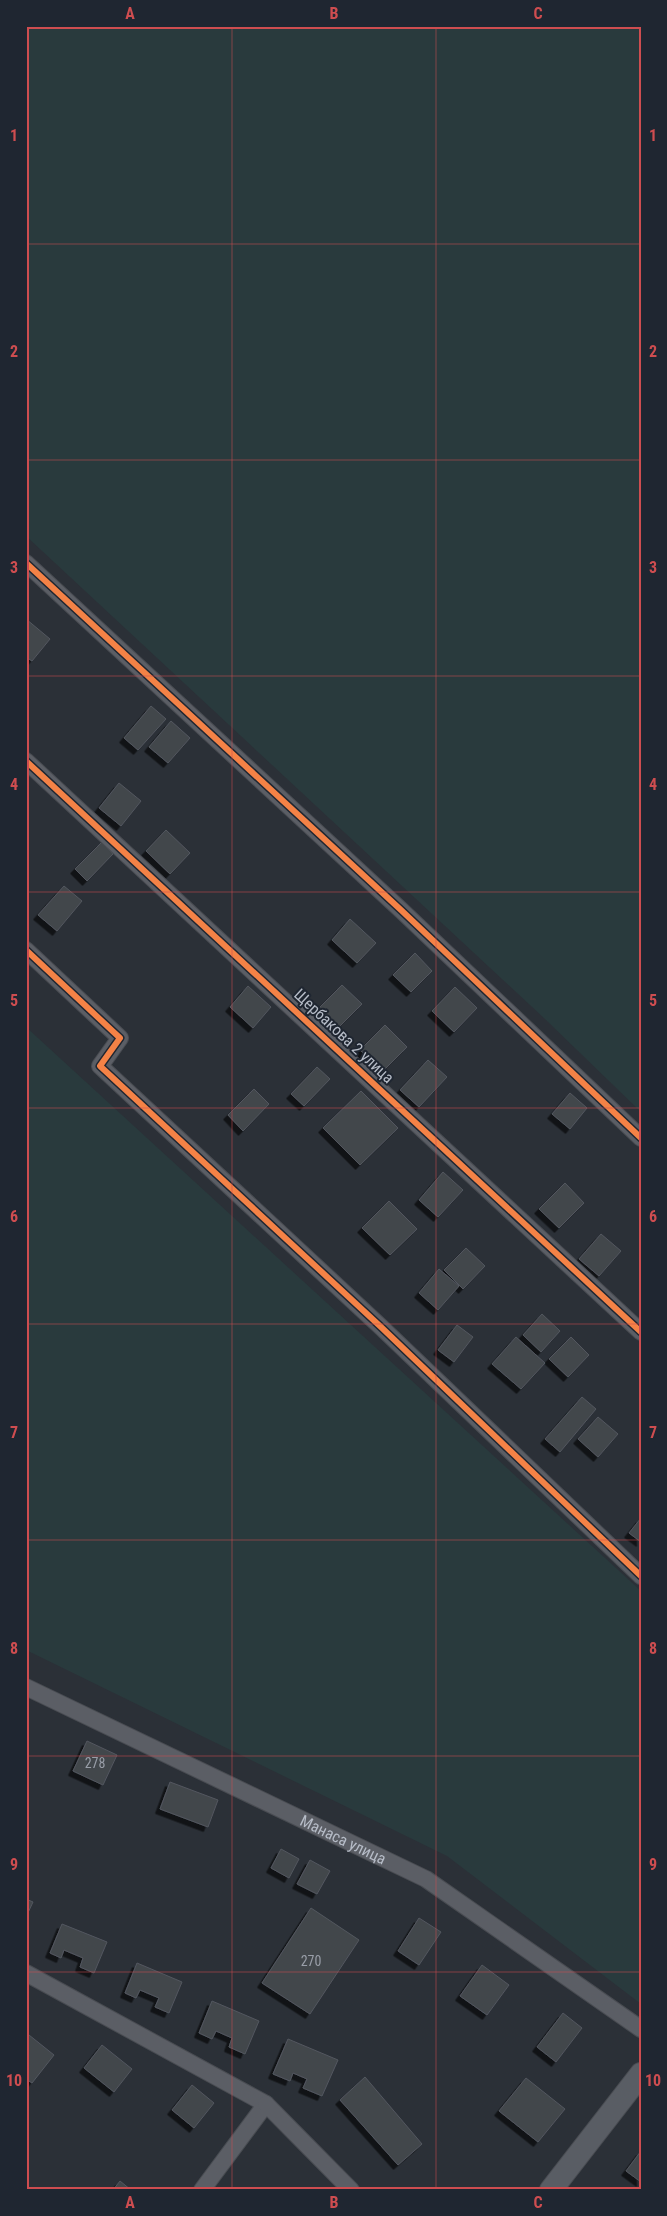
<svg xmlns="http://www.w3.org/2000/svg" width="667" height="2216" font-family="'Roboto Condensed',sans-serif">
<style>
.green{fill:#293a3d}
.building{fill:#42464c;stroke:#53575f;filter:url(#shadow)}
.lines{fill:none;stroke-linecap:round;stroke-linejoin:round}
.street-casing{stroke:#494c52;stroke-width:18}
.secondary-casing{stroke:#494c52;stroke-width:24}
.street{stroke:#5b5e65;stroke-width:16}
.secondary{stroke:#595d64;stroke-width:22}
.cycleway-casing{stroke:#1f2631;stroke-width:9}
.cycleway{stroke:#f48246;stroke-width:6}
.grid{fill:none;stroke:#ce4d50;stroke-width:1;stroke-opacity:0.55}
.labels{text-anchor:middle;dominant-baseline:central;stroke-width:4;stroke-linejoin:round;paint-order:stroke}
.number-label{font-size:14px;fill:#999ea8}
.street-label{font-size:16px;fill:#b6bcc7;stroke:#1f2631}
.neatline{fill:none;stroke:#ce4d50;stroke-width:2}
.grid-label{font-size:16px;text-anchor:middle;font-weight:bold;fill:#ce4d50}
</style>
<defs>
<filter id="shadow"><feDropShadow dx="-4.5" dy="4.5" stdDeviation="0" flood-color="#0009"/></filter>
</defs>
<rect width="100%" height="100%" fill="#2b3037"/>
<g class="green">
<path d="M26,26H641V1112L545,1019L26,536Z"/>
<path d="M26,1027L641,1591V2004L447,1856L26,1650Z"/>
</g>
<g class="building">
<path d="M26,619L50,639L32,661L26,657Z"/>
<path d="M151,706L166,719L138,750L124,738Z"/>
<path d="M171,721L190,738L168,763L149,747Z"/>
<path d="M119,783L141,801L121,826L99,808Z"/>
<path d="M166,830L190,853L170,874L146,851Z"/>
<path d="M102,842L113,854L87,881L75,869Z"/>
<path d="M64,886L82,901L57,931L38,915Z"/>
<path d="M350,919L376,943L357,963L332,940Z"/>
<path d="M415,953L432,971L411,992L393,975Z"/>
<path d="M342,985L362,1004L338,1028L318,1009Z"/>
<path d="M248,986L271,1007L253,1028L230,1007Z"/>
<path d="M455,987L477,1008L454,1032L432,1011Z"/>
<path d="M385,1025L407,1047L382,1072L360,1050Z"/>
<path d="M428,1060L447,1077L419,1107L400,1090Z"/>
<path d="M317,1067L330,1079L304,1106L291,1094Z"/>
<path d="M254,1089L269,1104L243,1131L228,1115Z"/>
<path d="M361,1091L398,1128L360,1165L323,1128Z"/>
<path d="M570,1093L587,1108L570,1129L552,1114Z"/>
<path d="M443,1172L463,1190L438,1217L419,1200Z"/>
<path d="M565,1183L584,1203L559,1228L539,1209Z"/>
<path d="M389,1201L417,1229L390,1255L362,1228Z"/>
<path d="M601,1234L621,1251L599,1276L579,1259Z"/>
<path d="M466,1248L485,1266L463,1289L444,1270Z"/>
<path d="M439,1269L459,1286L438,1310L419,1293Z"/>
<path d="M542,1314L560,1331L541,1352L523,1335Z"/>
<path d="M457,1325L473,1337L454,1362L438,1350Z"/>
<path d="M516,1337L545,1363L521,1389L492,1364Z"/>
<path d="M571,1337L589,1355L568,1377L549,1359Z"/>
<path d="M582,1397L596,1409L560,1452L545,1439Z"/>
<path d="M598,1417L618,1434L598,1457L578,1439Z"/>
<path d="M641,1518V1542L629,1533Z"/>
<path d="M87,1741L117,1755L103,1785L73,1771Z"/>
<path d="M170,1782L218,1800L208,1827L160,1809Z"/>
<path d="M281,1849L299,1859L289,1878L271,1868Z"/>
<path d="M310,1860L330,1871L317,1894L297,1884Z"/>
<path d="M26,1899L33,1902L26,1917Z"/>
<path d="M311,1908L359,1940L310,2014L262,1983Z"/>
<path d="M419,1918L441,1932L419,1965L398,1951Z"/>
<path d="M62,1924L107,1942L94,1973L80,1967L83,1958L64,1950L61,1958L50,1953Z"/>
<path d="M137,1963L182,1982L169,2013L155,2007L159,1998L140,1990L136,1998L125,1993Z"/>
<path d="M482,1965L509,1985L487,2015L460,1996Z"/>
<path d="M212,2001L259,2021L245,2054L229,2047L232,2038L216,2031L212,2039L199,2033Z"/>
<path d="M563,2013L582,2028L556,2062L537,2047Z"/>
<path d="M29,2035L54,2055L32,2083L26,2079V2039Z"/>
<path d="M288,2039L338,2060L322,2096L303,2088L307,2079L293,2073L290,2081L273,2074Z"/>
<path d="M102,2045L132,2069L114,2092L84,2068Z"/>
<path d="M365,2077L422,2144L398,2165L340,2100Z"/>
<path d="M526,2078L565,2109L538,2142L499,2111Z"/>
<path d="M192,2085L214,2103L194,2128L172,2110Z"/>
<path d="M641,2151V2182L626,2171Z"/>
<path d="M120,2181L131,2190H113Z"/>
</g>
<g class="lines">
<defs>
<g id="street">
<path d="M26,563L401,910L641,1138"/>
<path d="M26,761L641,1332"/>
<path d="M26,950L120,1038L100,1066L381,1327L641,1576"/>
<path id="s1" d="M26,1687L426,1879L641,2029"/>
<path d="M26,1973L266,2104L202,2190"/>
<path d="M266,2104L351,2190"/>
</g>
<path id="secondary" d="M551,2190L641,2074"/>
</defs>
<use href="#street" class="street-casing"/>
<use href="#secondary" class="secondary-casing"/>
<use href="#street" class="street"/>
<use href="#secondary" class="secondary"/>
<defs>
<g id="cycleway">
<path d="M26,563L401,910L641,1138"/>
<path d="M26,761L641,1332"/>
<path d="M26,950L120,1038L100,1066L381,1327L641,1576"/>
</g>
</defs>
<use href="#cycleway" class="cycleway-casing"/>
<use href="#cycleway" class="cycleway"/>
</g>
<path class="grid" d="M232,26V2190M436,26V2190M26,244H641M26,460H641M26,676H641M26,892H641M26,1108H641M26,1324H641M26,1540H641M26,1756H641M26,1972H641"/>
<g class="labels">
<g class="number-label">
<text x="95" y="1763">278</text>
<text x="311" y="1961">270</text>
</g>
<g class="street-label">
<text transform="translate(344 1036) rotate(43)">Щербакова 2 улица</text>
<text stroke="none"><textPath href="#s1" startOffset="352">Манаса улица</textPath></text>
</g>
</g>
<rect width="667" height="2216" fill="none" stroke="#1f2631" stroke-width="55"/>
<rect x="28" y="28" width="612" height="2160" class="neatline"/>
<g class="grid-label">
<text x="130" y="19">A</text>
<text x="334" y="19">B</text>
<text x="538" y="19">C</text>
<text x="14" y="141">1</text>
<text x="653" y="141">1</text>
<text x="14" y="357">2</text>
<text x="653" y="357">2</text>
<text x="14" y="573">3</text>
<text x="653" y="573">3</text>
<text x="14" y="790">4</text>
<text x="653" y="790">4</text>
<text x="14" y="1006">5</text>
<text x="653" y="1006">5</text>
<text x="14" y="1222">6</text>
<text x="653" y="1222">6</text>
<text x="14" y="1438">7</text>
<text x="653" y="1438">7</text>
<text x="14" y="1654">8</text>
<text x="653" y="1654">8</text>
<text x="14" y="1870">9</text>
<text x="653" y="1870">9</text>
<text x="14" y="2086">10</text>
<text x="653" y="2086">10</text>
<text x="130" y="2208">A</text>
<text x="334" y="2208">B</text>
<text x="538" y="2208">C</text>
</g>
</svg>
